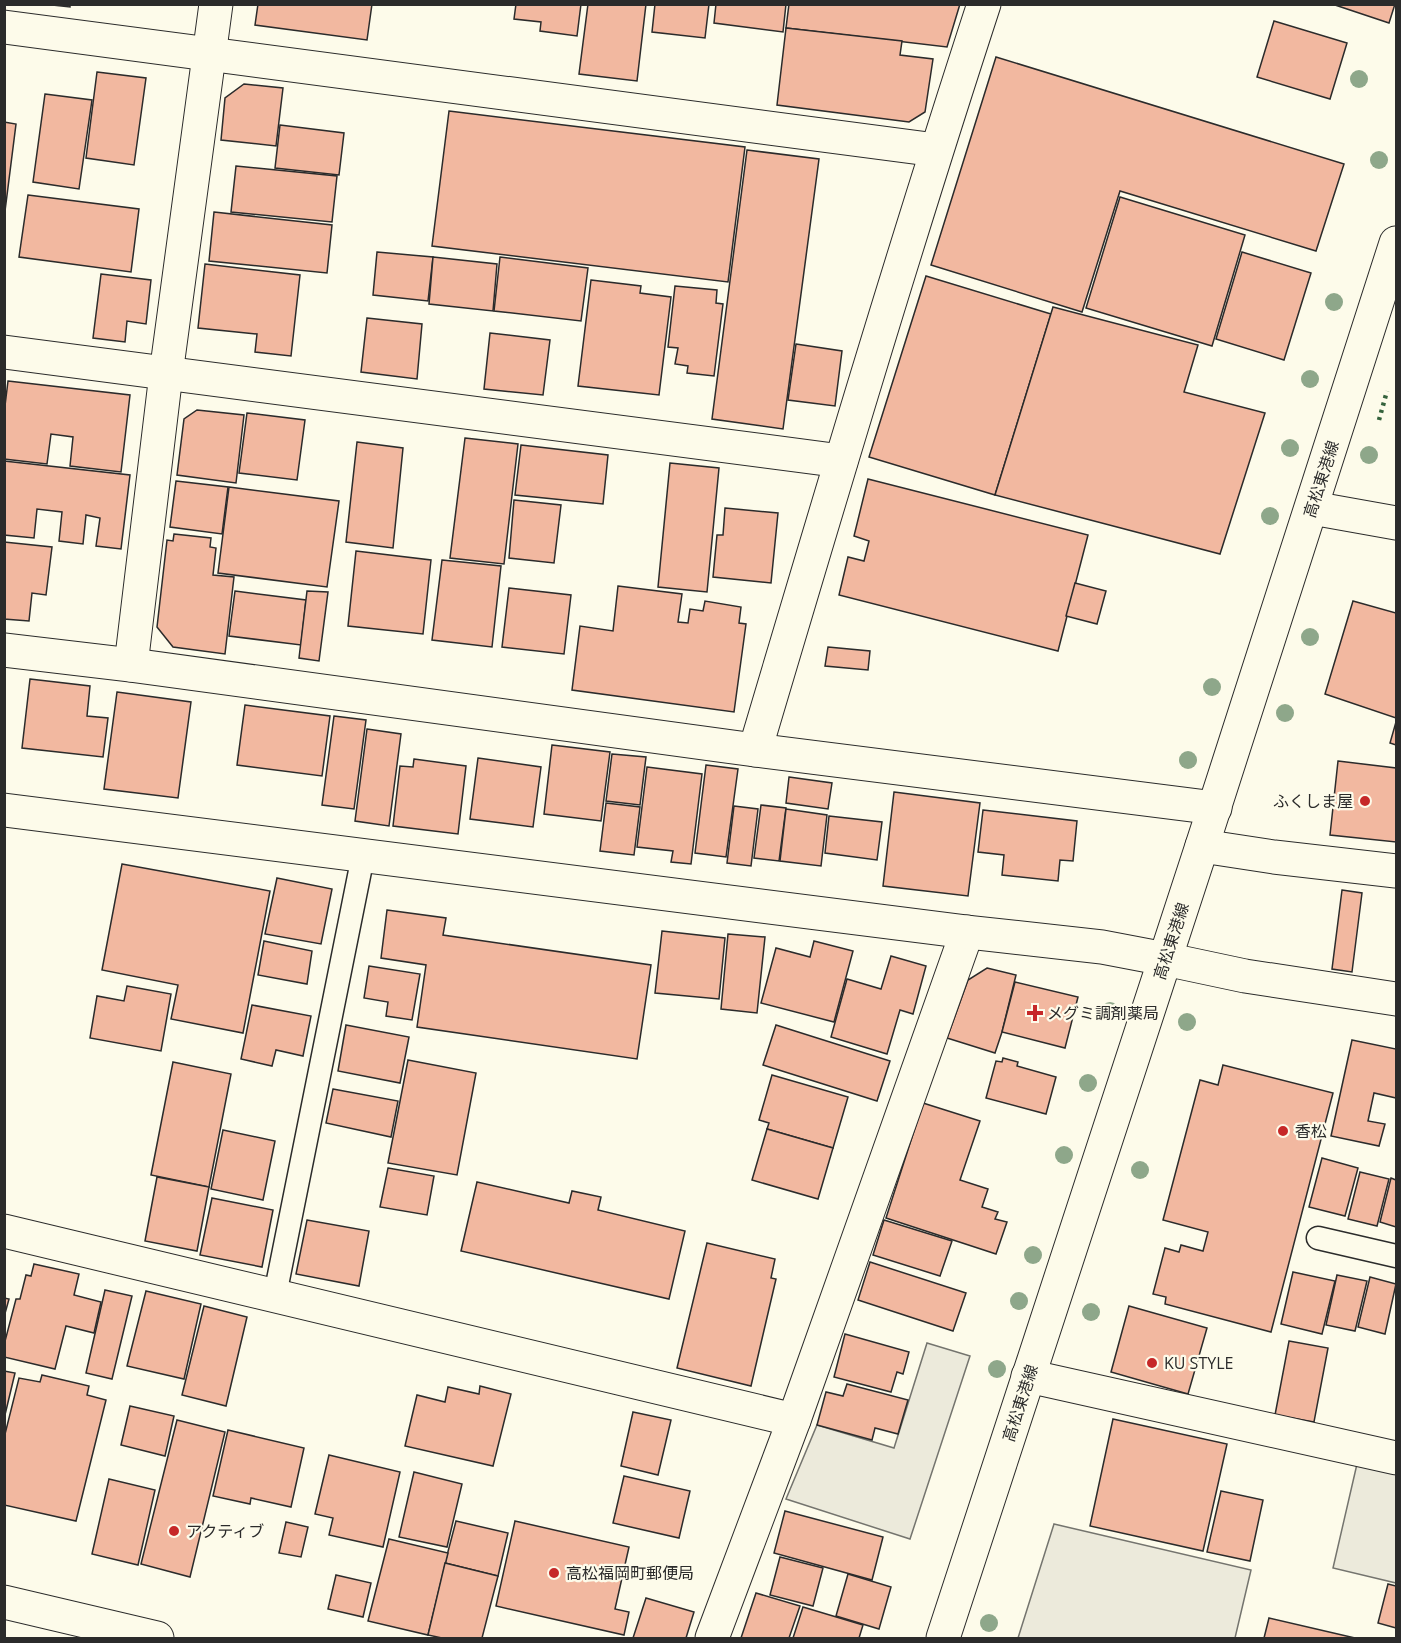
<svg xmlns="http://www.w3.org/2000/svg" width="1401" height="1643" font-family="'Open Sans','Noto Sans JP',sans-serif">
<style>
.parking{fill:#eceadb;stroke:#74746e;stroke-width:1.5}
.building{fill:#f2b8a0;stroke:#2b2b2b;stroke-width:1.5}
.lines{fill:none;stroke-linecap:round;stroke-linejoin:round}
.service-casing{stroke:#2b2b2b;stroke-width:25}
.minor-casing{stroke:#2b2b2b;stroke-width:35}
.tertiary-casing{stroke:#2b2b2b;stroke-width:35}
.secondary-casing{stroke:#2b2b2b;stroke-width:35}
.service{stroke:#fdfbea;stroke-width:22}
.minor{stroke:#fdfbea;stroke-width:33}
.tertiary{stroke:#fdfbea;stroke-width:33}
.secondary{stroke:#fdfbea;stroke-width:33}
.hedge{stroke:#34623c;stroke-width:4.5;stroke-dasharray:3 4.5;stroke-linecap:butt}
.tree{fill:#8ea78a}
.poi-dot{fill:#c62828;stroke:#fdfbea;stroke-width:2}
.labels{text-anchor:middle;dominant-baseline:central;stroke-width:4.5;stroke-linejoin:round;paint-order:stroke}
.street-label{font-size:16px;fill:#2b2b2b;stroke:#fdfbea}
.poi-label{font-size:16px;fill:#2b2b2b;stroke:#fdfbea;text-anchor:start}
</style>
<rect width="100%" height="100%" fill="#fdfbea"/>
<g class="parking">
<path d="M927,1343L970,1356L910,1539L786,1499L817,1425L894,1448Z"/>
<path d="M1357,1464L1396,1473V1583L1333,1568Z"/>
<path d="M1054,1524L1251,1570L1235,1638H1018Z"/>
</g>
<g class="building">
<path d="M43,4H70V7Z"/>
<path d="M258,4H372L367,40L255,25Z"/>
<path d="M516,4H581L577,36L540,31L541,22L514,19Z"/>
<path d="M588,4H646L637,81L579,74Z"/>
<path d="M655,4H709L705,38L652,32Z"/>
<path d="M716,4H786L783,32L714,23Z"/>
<path d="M789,4H960L947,47L786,28Z"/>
<path d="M1332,4H1395L1389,23Z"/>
<path d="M1274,21L1347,43L1330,99L1257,77Z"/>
<path d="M786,28L902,41L900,55L933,59L925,112L909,122L777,105Z"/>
<path d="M996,57L1344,164L1316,251L1120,191L1082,312L931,265Z"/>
<path d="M97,72L146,78L134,165L86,158Z"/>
<path d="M244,84L283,88L276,146L221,140L225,98Z"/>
<path d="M45,94L92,100L79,189L33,182Z"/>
<path d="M449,111L745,147L728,282L432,246Z"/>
<path d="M4,122L16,124L4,219Z"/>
<path d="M280,125L344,133L339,175L275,168Z"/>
<path d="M747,150L819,159L783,429L712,419Z"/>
<path d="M236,166L337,176L332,222L231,212Z"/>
<path d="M28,195L139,209L131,272L19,257Z"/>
<path d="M1120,197L1245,235L1212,346L1086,308Z"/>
<path d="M214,212L332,225L327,273L209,261Z"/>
<path d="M377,252L433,257L428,301L373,295Z"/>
<path d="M1242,252L1311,273L1284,360L1216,339Z"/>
<path d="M433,257L497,264L493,311L429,304Z"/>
<path d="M500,257L588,268L581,321L494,311Z"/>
<path d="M205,264L300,275L291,356L255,352L257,334L198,328Z"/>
<path d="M101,274L151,280L146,324L127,321L125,342L93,338Z"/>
<path d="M926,276L1051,314L995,495L869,457Z"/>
<path d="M591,280L641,286L640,293L671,297L659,395L578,386Z"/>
<path d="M675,286L717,290L716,303L723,304L714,376L687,373L688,366L675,364L678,348L668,347Z"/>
<path d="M1053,307L1198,345L1184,392L1265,413L1220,554L995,495Z"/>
<path d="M367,318L422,324L417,379L361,372Z"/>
<path d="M490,333L550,340L543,395L484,389Z"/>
<path d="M796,344L842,351L835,406L788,400Z"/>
<path d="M8,381L130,395L121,472L70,466L73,437L51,434L47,464L4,459V414Z"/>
<path d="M197,410L244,415L236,483L177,475L184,419Z"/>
<path d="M247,413L305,420L297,480L239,473Z"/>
<path d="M465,438L518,444L504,564L450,558Z"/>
<path d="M357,442L403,448L393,548L346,542Z"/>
<path d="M521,445L608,455L603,504L515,495Z"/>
<path d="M4,461L130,475L121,549L96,546L100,518L86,515L83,544L59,541L62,512L37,509L34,538L4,535Z"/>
<path d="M670,463L719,468L707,592L658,587Z"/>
<path d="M868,479L1088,535L1058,651L839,595L848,557L864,561L869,541L854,536Z"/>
<path d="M176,481L228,487L222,534L170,527Z"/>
<path d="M229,487L339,501L327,587L218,573Z"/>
<path d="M514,500L561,505L554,563L509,558Z"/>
<path d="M725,508L778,513L771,583L713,577L717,535H723Z"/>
<path d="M174,534L211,538L210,547L216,548L213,575L234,577L225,654L173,647L157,627L167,540L173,541Z"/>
<path d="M4,542L52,547L46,595L32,593L29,621L4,619Z"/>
<path d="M356,551L431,560L423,634L348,626Z"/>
<path d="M442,560L501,566L492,647L432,640Z"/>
<path d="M1075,583L1106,591L1097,624L1066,616Z"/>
<path d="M618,586L682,594L678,622L688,623L690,609L703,611L705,601L741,607L739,623L746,624L734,712L572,690L580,626L613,631Z"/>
<path d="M509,588L571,595L564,654L502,647Z"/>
<path d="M235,591L306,600L301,645L229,636Z"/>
<path d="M307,591L328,592L319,661L299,658Z"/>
<path d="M1353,601L1396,613V718L1325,694Z"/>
<path d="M828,647L870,651L868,670L825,666Z"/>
<path d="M30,679L90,686L87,716L108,718L103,757L22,748Z"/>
<path d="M117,692L191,702L178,798L104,789Z"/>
<path d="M245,705L330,716L322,776L237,765Z"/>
<path d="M334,716L366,720L354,809L322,805Z"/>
<path d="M1396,722V745L1390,743Z"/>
<path d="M367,729L401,734L389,826L355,821Z"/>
<path d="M552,745L610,752L601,821L544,814Z"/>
<path d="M612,754L646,757L640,805L606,801Z"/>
<path d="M478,758L541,767L533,827L470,819Z"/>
<path d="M414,759L466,766L458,834L393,826L400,766L413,767Z"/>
<path d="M1338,761L1396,768V842L1330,835Z"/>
<path d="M706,765L738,769L726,857L695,853Z"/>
<path d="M647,767L702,774L691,864L671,862L673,851L637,847Z"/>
<path d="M789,777L832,783L828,809L786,803Z"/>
<path d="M894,792L980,803L968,896L883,886Z"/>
<path d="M606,803L640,807L634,855L600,851Z"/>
<path d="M761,805L786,808L779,861L754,858Z"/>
<path d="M734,806L758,809L751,866L727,863Z"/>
<path d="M786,809L827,815L821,866L780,861Z"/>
<path d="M983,810L1077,821L1073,861L1060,860L1058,881L1002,875L1004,855L978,852Z"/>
<path d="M829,816L882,822L877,860L825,853Z"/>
<path d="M122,864L270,891L243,1033L171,1019L178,985L102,970Z"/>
<path d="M277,878L332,889L321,944L265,934Z"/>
<path d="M1342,890L1362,893L1352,972L1332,969Z"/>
<path d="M387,910L446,918L443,935L651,965L637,1059L417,1027L426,965L381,958Z"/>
<path d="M662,931L725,938L719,999L655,993Z"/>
<path d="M728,934L765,937L757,1013L721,1009Z"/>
<path d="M264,941L312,951L307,984L258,975Z"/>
<path d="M814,941L853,951L834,1022L761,1003L776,948L810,957Z"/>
<path d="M891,956L926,966L913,1014L900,1010L887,1054L831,1037L847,979L881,989Z"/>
<path d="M369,966L420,974L412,1020L386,1016L388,1002L364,998Z"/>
<path d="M987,968L1016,975L1002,1032L995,1053L947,1038L968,980Z"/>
<path d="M1015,982L1078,997L1065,1048L1002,1032Z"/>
<path d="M127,986L171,994L161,1051L90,1038L97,996L124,1001Z"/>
<path d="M252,1005L311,1016L303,1056L276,1050L272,1066L241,1059Z"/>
<path d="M346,1025L409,1037L400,1083L338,1071Z"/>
<path d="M776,1025L890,1061L877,1101L763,1065Z"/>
<path d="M1352,1040L1396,1049V1098L1374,1093L1368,1121L1385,1124L1379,1146L1331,1136Z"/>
<path d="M1003,1058L1018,1062L1017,1066L1056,1077L1046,1114L986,1098L996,1061L1002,1062Z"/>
<path d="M408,1060L476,1073L457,1175L388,1163Z"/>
<path d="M173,1062L231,1074L209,1187L151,1175Z"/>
<path d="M1223,1065L1333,1093L1271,1332L1165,1304L1166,1297L1153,1294L1165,1248L1179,1252L1181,1245L1203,1251L1208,1232L1163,1220L1200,1080L1218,1085Z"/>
<path d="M772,1075L848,1097L833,1148L767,1129L769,1123L759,1120Z"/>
<path d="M333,1089L398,1101L391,1137L326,1123Z"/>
<path d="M923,1103L980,1121L960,1180L988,1189L982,1207L998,1212L995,1219L1007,1222L996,1254L886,1218Z"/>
<path d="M767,1129L833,1148L818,1199L752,1180Z"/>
<path d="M223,1130L275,1141L263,1200L211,1189Z"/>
<path d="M1322,1158L1358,1168L1345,1216L1309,1207Z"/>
<path d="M388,1168L434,1176L427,1215L380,1207Z"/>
<path d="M1360,1172L1389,1179L1377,1226L1348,1219Z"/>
<path d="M157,1177L209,1187L197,1251L145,1241Z"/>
<path d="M1391,1178L1396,1180V1227L1380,1222Z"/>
<path d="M477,1182L569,1203L572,1191L601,1197L598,1210L685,1231L669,1299L461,1251Z"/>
<path d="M212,1198L273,1210L262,1267L200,1255Z"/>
<path d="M307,1220L369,1231L359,1286L296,1274Z"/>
<path d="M884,1220L952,1241L940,1276L873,1255Z"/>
<path d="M707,1243L775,1259L771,1278L776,1279L751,1386L677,1368Z"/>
<path d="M870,1262L966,1293L953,1331L858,1300Z"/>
<path d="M34,1264L79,1274L74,1295L101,1302L94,1333L66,1326L55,1369L4,1357V1345L16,1299H20L26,1275L31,1276Z"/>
<path d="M1293,1272L1335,1281L1322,1334L1281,1324Z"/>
<path d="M1337,1275L1367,1281L1355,1331L1326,1325Z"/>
<path d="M1370,1277L1396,1284L1385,1334L1358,1327Z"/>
<path d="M105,1290L132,1296L112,1379L86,1373Z"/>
<path d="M146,1291L201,1304L184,1379L127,1366Z"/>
<path d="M4,1298L9,1299L4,1317Z"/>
<path d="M204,1306L247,1317L226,1406L182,1395Z"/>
<path d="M1129,1306L1207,1328L1188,1394L1111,1372Z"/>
<path d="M845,1334L909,1352L903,1374L897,1372L891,1392L834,1377Z"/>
<path d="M1289,1341L1328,1348L1314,1422L1275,1415Z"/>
<path d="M4,1371L15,1373L4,1419Z"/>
<path d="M42,1375L89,1386L87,1395L106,1400L76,1521L4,1505V1438L19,1378L40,1382Z"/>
<path d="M847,1384L908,1400L898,1434L875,1428L872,1440L817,1425L826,1392L843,1396Z"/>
<path d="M480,1386L511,1394L493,1466L405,1446L417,1395L445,1402L448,1387L479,1394Z"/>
<path d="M130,1406L174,1416L165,1456L121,1445Z"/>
<path d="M633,1412L671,1420L658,1475L621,1466Z"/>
<path d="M1113,1419L1227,1444L1203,1551L1090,1526Z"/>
<path d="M177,1420L225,1432L190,1577L141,1564Z"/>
<path d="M228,1430L304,1448L291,1507L251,1498L250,1504L213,1496Z"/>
<path d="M329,1455L400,1472L383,1547L329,1535L333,1518L315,1514Z"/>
<path d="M414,1472L462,1484L447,1547L399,1537Z"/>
<path d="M624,1476L690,1491L679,1538L613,1523Z"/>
<path d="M109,1479L155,1490L138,1565L92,1554Z"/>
<path d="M1221,1491L1263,1500L1250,1561L1207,1552Z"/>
<path d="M785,1511L883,1537L872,1580L774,1553Z"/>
<path d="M456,1521L508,1533L498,1576L445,1563Z"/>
<path d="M515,1521L629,1547L615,1609L629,1612L624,1635L496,1606Z"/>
<path d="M286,1522L308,1527L301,1557L279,1553Z"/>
<path d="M389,1539L448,1553L428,1635L368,1621Z"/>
<path d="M780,1557L823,1568L813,1606L770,1595Z"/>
<path d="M445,1563L498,1576L482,1638H442L428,1635Z"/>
<path d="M848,1574L891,1587L879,1629L836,1616Z"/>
<path d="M336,1575L371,1583L363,1617L328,1609Z"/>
<path d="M1388,1584L1396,1586V1628L1378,1623Z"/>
<path d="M756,1593L800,1606L789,1638H741Z"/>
<path d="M646,1598L694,1612L686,1638H633Z"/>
<path d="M803,1607L863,1625L859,1638H793Z"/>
<path d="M1269,1618L1355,1638H1264Z"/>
</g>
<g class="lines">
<defs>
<g id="service">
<path d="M1318,1238L1396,1256"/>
<path d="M275,1295L363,856"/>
</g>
<g id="minor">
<path d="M4,27L936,150"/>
<path d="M4,352L841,461"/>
<path d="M1312,508L1396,523"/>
<path d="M4,650L131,665L755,750L1215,808"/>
<path d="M131,665L166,374L216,4"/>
<path d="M755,750C829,501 903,252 984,4"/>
<path d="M1202,846L1274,857L1396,871"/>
<path d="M1165,959L1245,976L1396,999"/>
<path d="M4,1231L794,1420"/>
<path d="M1028,1376L1396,1458"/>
<path d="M712,1638L794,1420L967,932"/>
</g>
<g id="tertiary">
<path d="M4,810L967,932L1102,947L1165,959"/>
<path d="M4,1602L157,1638"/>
</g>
<path id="secondary" d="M943,1638L1202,846L1396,243"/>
</defs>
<use href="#service" class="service-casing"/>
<use href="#minor" class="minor-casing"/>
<use href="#tertiary" class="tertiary-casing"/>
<use href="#secondary" class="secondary-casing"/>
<use href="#service" class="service"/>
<use href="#minor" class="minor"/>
<use href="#tertiary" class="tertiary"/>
<use href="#secondary" class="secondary"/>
<path class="hedge" d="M1379,420L1387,391"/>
</g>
<g class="tree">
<circle cx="1359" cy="79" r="9"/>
<circle cx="1379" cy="160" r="9"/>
<circle cx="1334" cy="302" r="9"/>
<circle cx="1310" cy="379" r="9"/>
<circle cx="1290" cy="448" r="9"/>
<circle cx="1369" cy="455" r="9"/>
<circle cx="1270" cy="516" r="9"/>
<circle cx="1310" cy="637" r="9"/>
<circle cx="1212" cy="687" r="9"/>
<circle cx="1285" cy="713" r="9"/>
<circle cx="1188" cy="760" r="9"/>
<circle cx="1110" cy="1011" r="9"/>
<circle cx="1187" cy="1022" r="9"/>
<circle cx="1088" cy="1083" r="9"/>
<circle cx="1064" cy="1155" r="9"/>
<circle cx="1140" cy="1170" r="9"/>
<circle cx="1033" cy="1255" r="9"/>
<circle cx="1019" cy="1301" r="9"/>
<circle cx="1091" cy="1312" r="9"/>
<circle cx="997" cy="1369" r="9"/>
<circle cx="989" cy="1623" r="9"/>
</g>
<g class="poi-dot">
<circle cx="1365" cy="801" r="6"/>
<path d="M1032 1004h6v6h6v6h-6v6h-6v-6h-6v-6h6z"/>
<circle cx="1283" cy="1131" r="6"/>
<circle cx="1152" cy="1363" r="6"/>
<circle cx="174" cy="1531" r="6"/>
<circle cx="554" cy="1573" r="6"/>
</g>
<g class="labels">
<g class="street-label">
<text transform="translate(1321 479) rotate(-72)">高松東港線</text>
<text transform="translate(1171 941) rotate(-72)">高松東港線</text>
<text transform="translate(1020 1403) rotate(-72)">高松東港線</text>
</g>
<g class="poi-label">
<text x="1353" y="801" text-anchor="end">ふくしま屋</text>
<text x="1047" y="1013">メグミ調剤薬局</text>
<text x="1295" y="1131">香松</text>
<text x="1164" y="1363">KU STYLE</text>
<text x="186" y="1531">アクティブ</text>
<text x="566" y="1573">高松福岡町郵便局</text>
</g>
</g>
<rect width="1401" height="1643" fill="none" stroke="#2b2b2b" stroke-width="12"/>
</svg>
